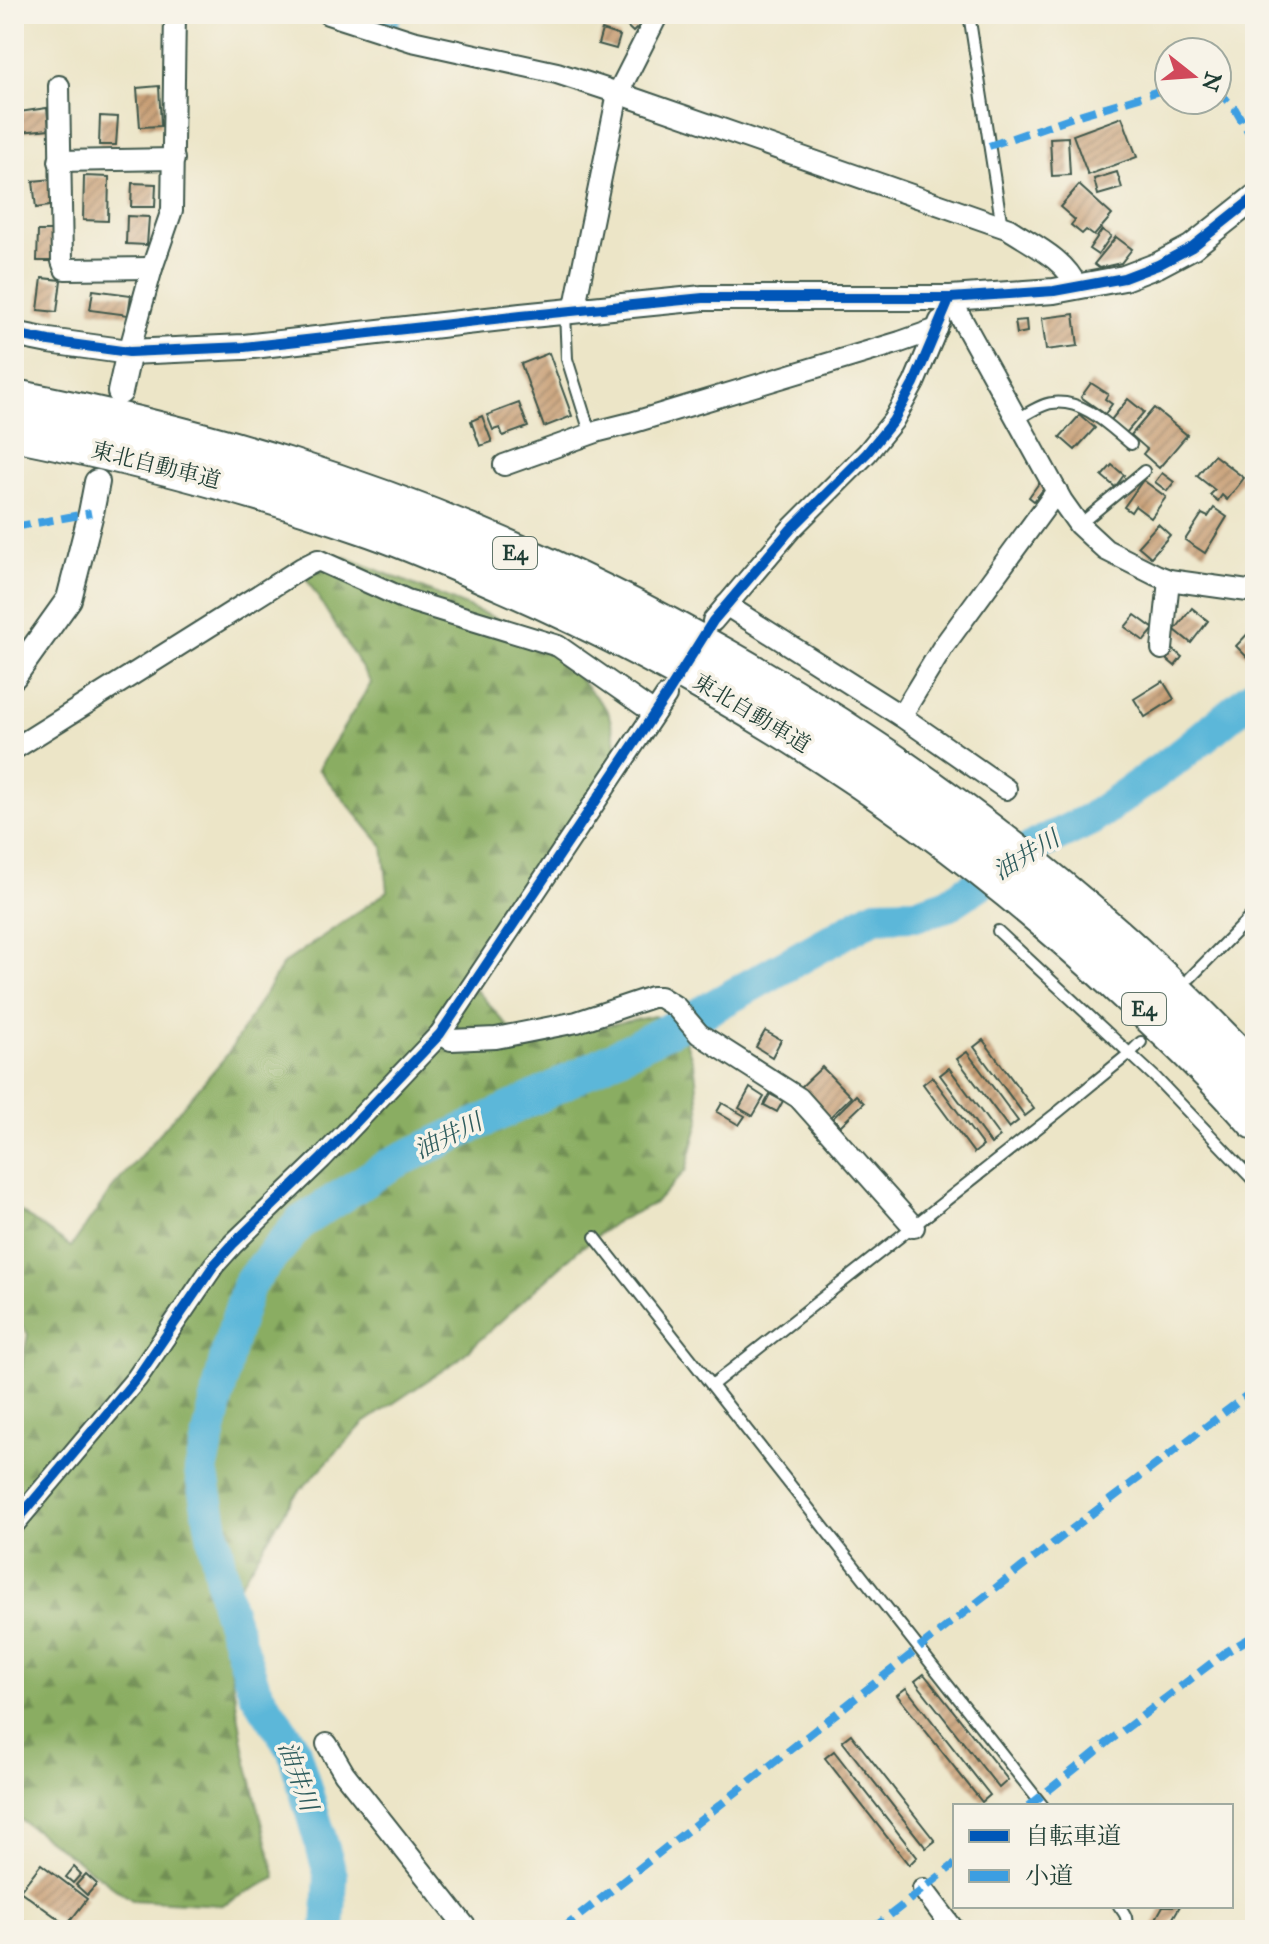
<svg xmlns="http://www.w3.org/2000/svg" width="1269" height="1944" font-family="'IM FELL Great Primer','Noto Serif JP',serif">
<style>
.forest{fill:url(#forest-firs);stroke:#54754b;stroke-width:2}
.lines{fill:none;stroke-linecap:round;stroke-linejoin:round}
.stream{stroke:#5bb7d9;stroke-width:6}
.river{stroke:#5bb7d9;stroke-width:34}
.building{fill:url(#building-hatch)}
.service-casing{stroke:#3e564a;stroke-width:14}
.minor-casing{stroke:#3e564a;stroke-width:24}
.tertiary-casing{stroke:#3e564a;stroke-width:28}
.motorway-casing{stroke:#3e564a;stroke-width:40}
.service{stroke:#fff;stroke-width:10}
.minor{stroke:#fff;stroke-width:20}
.tertiary{stroke:#fff;stroke-width:24}
.motorway{stroke:#fff;stroke-width:36}
.quiet{stroke:#3c9ee2;stroke-width:8;stroke-dasharray:16 8;stroke-linecap:butt}
.cycleway-casing{stroke:#f7f3e8;stroke-width:15}
.cycleway{stroke:#0057b8;stroke-width:10}
.labels{text-anchor:middle;dominant-baseline:central;stroke-width:7;stroke-linejoin:round;paint-order:stroke}
.shield{fill:#f7f3e8;stroke:#60746a;stroke-width:2}
.shield-label{font-size:20px;font-weight:bold;fill:#1f3d34}
.street-label{font-size:22px;fill:#1f3d34;stroke:#f7f3e8}
.water-label{font-size:24px;font-style:italic;fill:#2e5c5d;stroke:#f7f3e8}
</style>
<defs>
<pattern id="forest-firs" width="22" height="20" patternUnits="userSpaceOnUse" patternTransform="scale(2)"><rect width="22" height="20" fill="#8aad62"/><path d="M5 1l3.5 6h-7zM16 11l3.5 6h-7z" fill="#708e52"/></pattern>
<pattern id="building-hatch" width="6" height="6" patternUnits="userSpaceOnUse" patternTransform="scale(2)"><rect width="6" height="6" fill="#c89f76"/><path d="M-1 1l2-2M0 6l6-6M5 7l2-2" fill="none" stroke="#a28362"/></pattern>
</defs>
<rect width="100%" height="100%" fill="#f7f3e8"/>
<filter id="ink" filterUnits="userSpaceOnUse"><feTurbulence type="fractalNoise" baseFrequency=".0125" numOctaves="2"/><feDisplacementMap in="SourceGraphic" scale="16" xChannelSelector="R" yChannelSelector="G"/><feConvolveMatrix kernelMatrix="1 2 1 2 8 2 1 2 1" color-interpolation-filters="sRGB"/></filter>
<filter id="wash" filterUnits="userSpaceOnUse"><feTurbulence type="fractalNoise" baseFrequency=".006" numOctaves="4" result="noise"/><feDisplacementMap in="SourceGraphic" scale="32" xChannelSelector="R" yChannelSelector="G"/><feGaussianBlur stdDeviation="1.8" result="paint"/><feColorMatrix in="noise" values="0 0 0 0 0 0 0 0 0 0 0 0 0 0 0 0 0 1.4 0 .05"/><feComposite in="paint" operator="in"/></filter>
<g filter="url(#wash)">
<rect width="100%" height="100%" fill="#ece5c7"/>
<path class="forest" d="M345,557L542,637L608,711L622,767L469,981L521,1042L654,1016L674,1025L685,1039L695,1069L700,1118L686,1170L655,1203L614,1223L576,1252L458,1360L364,1423L293,1498L221,1615L245,1754L276,1878L222,1905L132,1900L14,1815V1403L28,1334L14,1315V1207L71,1247L111,1190L227,1055L283,964L388,891L383,846L318,769L371,683L303,573Z"/>
<g class="lines">
<path class="stream" d="M363,14L396,25L398,14"/>
<path class="river" d="M328,1930L331,1876L293,1748L255,1691L227,1605L201,1471L229,1347L249,1283L301,1222L391,1164L538,1096L696,1016L876,915L918,914L947,905L1037,845L1091,819L1177,758L1255,694"/>
</g>
<g id="blocks">
<g class="building">
<path d="M614,14H641L646,19L633,32Z"/>
<path d="M602,30L620,36L616,49L598,44Z"/>
<path d="M159,86L161,126L140,127L137,88Z"/>
<path d="M47,108L49,129L21,132L19,112Z"/>
<path d="M100,116L118,117L116,145H99Z"/>
<path d="M1122,117L1137,157L1088,175L1073,135Z"/>
<path d="M1068,137L1070,175L1052,176L1050,138Z"/>
<path d="M1117,172L1122,188L1098,195L1094,179Z"/>
<path d="M84,176L109,177L108,221L83,220Z"/>
<path d="M53,179L56,205L36,208L33,181Z"/>
<path d="M132,183L156,184L155,207H131Z"/>
<path d="M1079,185L1112,215L1094,236L1086,230L1082,234L1071,225L1075,220L1060,207Z"/>
<path d="M127,216L149,217L147,245L126,244Z"/>
<path d="M1102,230L1111,236L1098,255L1089,249Z"/>
<path d="M38,231H57V261H37Z"/>
<path d="M1116,237L1132,249L1121,263L1099,268L1094,264Z"/>
<path d="M42,278L61,280L57,312L38,310Z"/>
<path d="M93,290L131,295L128,315L90,310Z"/>
<path d="M1074,314L1078,346L1046,350L1042,318Z"/>
<path d="M1026,320L1027,332L1017,334L1015,321Z"/>
<path d="M549,353L572,416L544,427L521,364Z"/>
<path d="M1091,383L1108,394L1105,399L1112,404L1105,414L1081,397Z"/>
<path d="M1128,399L1144,412L1126,433L1111,420Z"/>
<path d="M519,403L528,427L503,436L500,428L493,430L487,415Z"/>
<path d="M1154,408L1187,435L1159,468L1143,454L1147,449L1131,435Z"/>
<path d="M1080,415L1095,428L1075,450L1060,437Z"/>
<path d="M482,416L492,442L480,446L471,421Z"/>
<path d="M1214,455L1244,478L1227,500L1222,495L1218,501L1210,495L1215,490L1197,476Z"/>
<path d="M1112,465L1124,475L1115,487L1102,476Z"/>
<path d="M1162,473L1174,482L1167,491L1155,482Z"/>
<path d="M1143,480L1166,497L1151,518L1135,506L1131,512L1124,507Z"/>
<path d="M1039,483L1045,487L1034,501L1029,497Z"/>
<path d="M1214,508L1227,517L1205,553L1185,540L1202,514L1208,517Z"/>
<path d="M1158,524L1170,535L1151,557L1138,546Z"/>
<path d="M1192,608L1208,621L1191,643L1175,630Z"/>
<path d="M1135,615L1154,629L1144,641L1125,627Z"/>
<path d="M1255,626V653L1249,659L1236,646Z"/>
<path d="M1170,647L1182,657L1175,666L1163,656Z"/>
<path d="M1163,681L1174,699L1145,717L1134,699Z"/>
<path d="M765,1031L781,1040L772,1057L756,1047Z"/>
<path d="M983,1040L1034,1109L1025,1116L974,1047Z"/>
<path d="M967,1052L1018,1121L1009,1128L957,1059Z"/>
<path d="M822,1067L851,1097L829,1118L800,1088Z"/>
<path d="M949,1068L1000,1137L991,1144L940,1075Z"/>
<path d="M932,1077L983,1146L974,1153L923,1084Z"/>
<path d="M750,1088L764,1097L753,1116L739,1108Z"/>
<path d="M770,1094L783,1101L777,1112L764,1105Z"/>
<path d="M856,1095L864,1103L840,1126L833,1118Z"/>
<path d="M722,1103L745,1116L739,1125L717,1112Z"/>
<path d="M924,1674L1008,1780L999,1788L915,1681Z"/>
<path d="M906,1688L990,1795L982,1802L897,1695Z"/>
<path d="M851,1734L935,1841L926,1848L842,1741Z"/>
<path d="M834,1751L917,1857L909,1865L825,1758Z"/>
<path d="M41,1864L87,1899L67,1925L20,1891Z"/>
<path d="M74,1867L81,1874L73,1883L66,1877Z"/>
<path d="M86,1874L97,1884L87,1895L76,1885Z"/>
<path d="M1163,1906H1180L1166,1930L1153,1924Z"/>
<path d="M14,1915L32,1930H14Z"/>
</g>
</g>
</g>
<g filter="url(#ink)">
<use href="#blocks" fill-opacity="0" stroke="#3e564a" stroke-width="2"/>
<g class="lines">
<defs>
<g id="service">
<path d="M969,14L1002,227"/>
<path d="M565,312L567,359L588,426L595,430"/>
<path d="M1016,420C1027,414 1041,404 1052,403C1084,399 1109,426 1131,444"/>
<path d="M1079,525L1144,471"/>
<path d="M998,931L1156,1078L1255,1182"/>
<path d="M1190,978L1255,912"/>
<path d="M595,1237L1043,1806"/>
<path d="M712,1385L1058,1112L1130,1053L1141,1042"/>
<path d="M1119,1906C1126,1915 1129,1919 1124,1930"/>
</g>
<g id="minor">
<path d="M328,14L412,41L557,73L618,93L1009,229C1033,245 1065,259 1077,287"/>
<path d="M59,86L62,261L65,269L152,268"/>
<path d="M59,161L174,159"/>
<path d="M950,298L1062,501L1079,525L1106,550L1156,575L1169,580L1255,592"/>
<path d="M574,311L618,93L658,14"/>
<path d="M129,352L152,268L172,210L175,14"/>
<path d="M504,465L599,431L631,423L900,342L937,329"/>
<path d="M726,605L901,716L1006,789"/>
<path d="M713,621L791,529L867,453L893,421L914,383L940,321"/>
<path d="M1162,649L1169,580"/>
<path d="M901,716L943,647L1057,491"/>
<path d="M14,749L302,568L318,560L407,600L558,646L654,713"/>
<path d="M440,1034L451,1040L496,1038L577,1022L652,997H660L676,1007L699,1034L799,1098L914,1227"/>
<path d="M14,1524L137,1378L214,1265L233,1244L322,1158L440,1034L666,696"/>
<path d="M327,1744L344,1773L468,1930"/>
<path d="M923,1889L954,1930"/>
</g>
<g id="tertiary">
<path d="M14,334L49,341L129,352L244,347L521,316L703,298H950L1054,291L1124,278L1158,265L1192,247L1255,197"/>
<path d="M120,392L129,352"/>
<path d="M14,676L69,599L91,513L97,482"/>
</g>
<g id="motorway">
<path d="M14,398C106,416 197,438 287,466C591,561 877,725 1116,936C1164,978 1209,1026 1255,1072"/>
<path d="M14,432C133,456 249,486 364,526C412,542 459,564 505,584C736,685 948,825 1132,998C1174,1037 1217,1077 1255,1121"/>
</g>
</defs>
<use href="#service" class="service-casing"/>
<use href="#minor" class="minor-casing"/>
<use href="#tertiary" class="tertiary-casing"/>
<use href="#motorway" class="motorway-casing"/>
<use href="#service" class="service"/>
<use href="#minor" class="minor"/>
<use href="#tertiary" class="tertiary"/>
<use href="#motorway" class="motorway"/>
<g class="quiet">
<path d="M1217,90L1235,109L1255,143"/>
<path d="M989,146L1079,115L1169,88"/>
<path d="M14,527L91,513"/>
<path d="M1029,1806L1112,1739L1226,1652L1255,1635"/>
<path d="M561,1930L1021,1568L1255,1389"/>
<path d="M871,1930L955,1864"/>
</g>
<defs>
<g id="cycleway">
<path d="M14,334L49,341L129,352L244,347L521,316L703,298H950L1054,291L1124,278L1158,265L1192,247L1255,197"/>
<path d="M14,1524L137,1378L214,1265L233,1244L322,1158L440,1034L666,696L713,621L791,529L867,453L893,421L914,383L950,298"/>
</g>
</defs>
<use href="#cycleway" class="cycleway-casing"/>
<use href="#cycleway" class="cycleway"/>
</g>
</g>
<g class="labels">
<g class="shield">
<rect x="493" y="537" width="44" height="32" rx="6"/>
<rect x="1122" y="993" width="44" height="32" rx="6"/>
</g>
<g class="shield-label">
<text x="515" y="553">E4</text>
<text x="1144" y="1009">E4</text>
</g>
<g class="street-label">
<text transform="translate(156 465) rotate(14)">東北自動車道</text>
<text transform="translate(752 713) rotate(31)">東北自動車道</text>
</g>
<g class="water-label">
<text transform="translate(1026 855) rotate(-31)">油井川</text>
<text transform="translate(448 1136) rotate(-26)">油井川</text>
<text transform="translate(298 1776) rotate(70)">油井川</text>
</g>
</g>
<rect width="1269" height="1944" fill="none" stroke="#f7f3e8" stroke-width="48"/>
<rect x="953" y="1804" width="280" height="104" fill="#f7f3e8" stroke="#a1aaa0" stroke-width="2"/>
<rect x="969" y="1830" width="40" height="12" fill="#0057b8" stroke="#a1aaa0" stroke-width="2"/>
<text x="1025" y="1844" font-size="24" fill="#1f3d34">自転車道</text>
<rect x="969" y="1870" width="40" height="12" fill="#3c9ee2" stroke="#a1aaa0" stroke-width="2"/>
<text x="1025" y="1884" font-size="24" fill="#1f3d34">小道</text>
<g transform="translate(1193 76) rotate(107)"><circle r="38" fill="#f7f3e8" stroke="#a1aaa0" stroke-width="2"/>
<path d="M0-6L14 30L0 20L-14 30Z" fill="#d1495b"/>
<text y="-12" font-size="22" font-weight="bold" text-anchor="middle" fill="#1f3d34">N</text>
</g>
</svg>
